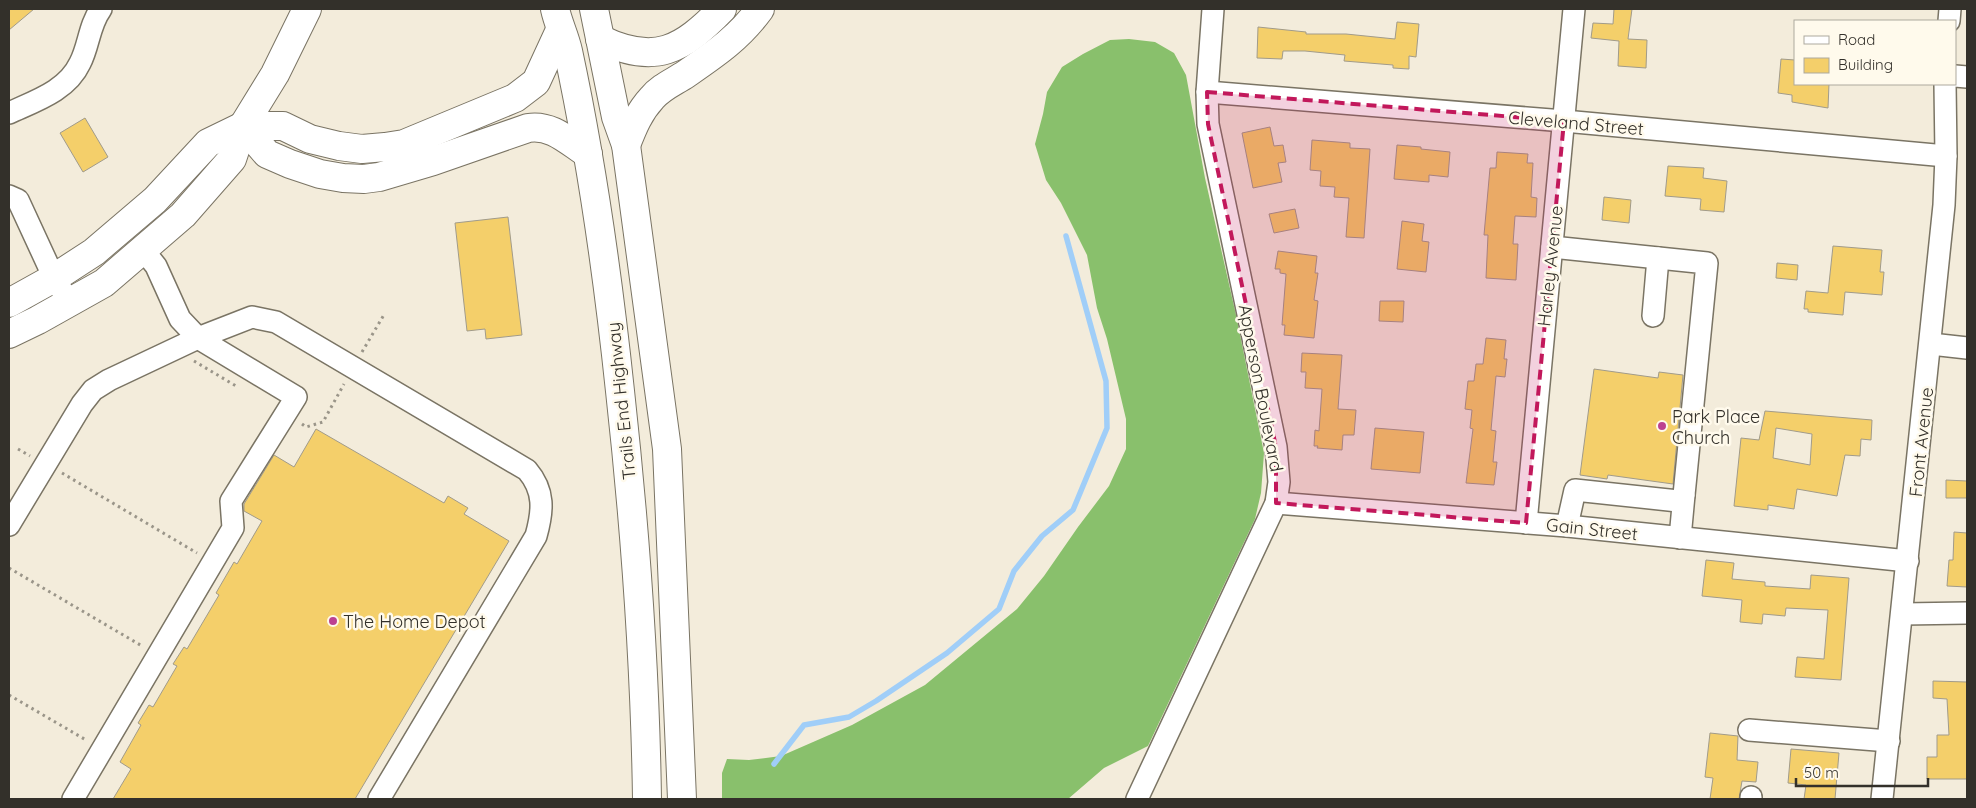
<svg xmlns="http://www.w3.org/2000/svg" width="1976" height="808" font-family="Quicksand,sans-serif">
<style>
.forest{fill:#89c06c}
.lines{fill:none;stroke-linecap:round;stroke-linejoin:round}
.stream{stroke:#a0cef8;stroke-width:5.5}
.building{fill:#f4cf6a;stroke:#a19b8a;fill-rule:evenodd}
.minor-casing{stroke:#7a7464;stroke-width:24}
.major-casing{stroke:#7a7464;stroke-width:30}
.highway-casing{stroke:#7a7464;stroke-width:30}
.path{stroke:#9a9589;stroke-width:3;stroke-dasharray:2.5 4;stroke-linecap:butt}
.minor{stroke:#fff;stroke-width:21}
.major{stroke:#fff;stroke-width:28}
.highway{stroke:#fff;stroke-width:28}
.marked{fill:#c2185b;fill-opacity:0.2;stroke:#c2185b;stroke-width:4;stroke-dasharray:10 6;stroke-linejoin:round}
.poi-dot{fill:#bc4191;stroke:#fffaec;stroke-width:2}
.labels{text-anchor:middle;dominant-baseline:central;stroke-width:5;stroke-linejoin:round;paint-order:stroke}
.street-label{font-size:18px;fill:#33302a;stroke:#fffaec}
.poi-label{font-size:18px;fill:#33302a;stroke:#fffaec;text-anchor:start}
</style>
<rect width="100%" height="100%" fill="#f3ecdb"/>
<path class="forest" d="M1129,39L1155,42L1174,53L1186,75L1205,178L1236,315L1264,453L1261,493L1255,519L1148,746L1104,768L1068,799H722V773L727,759L749,760L781,756L852,725L925,685L1017,609L1044,576L1078,527L1109,486L1126,449V419L1107,339L1097,308L1087,255L1061,203L1046,180L1035,144L1043,114L1047,92L1062,67L1083,54L1110,40Z"/>
<g class="lines">
<path class="stream" d="M774,764L804,725L849,717L876,701L947,653L999,609L1014,571L1042,536L1073,510L1107,428L1106,381L1066,236"/>
</g>
<g class="building">
<path d="M9,9H34L9,30Z"/>
<path d="M1614,9H1632L1628,39L1647,40L1646,68L1618,66L1619,41L1591,38L1593,23L1613,24Z"/>
<path d="M1397,22L1419,24L1416,57L1409,56V69L1393,68V65L1344,61L1345,55L1305,51H1283L1282,59L1257,58L1258,27L1306,32V34H1346L1395,39Z"/>
<path d="M1781,59L1795,60V84H1829L1828,108L1792,102V95L1778,93Z"/>
<path d="M85,118L108,157L83,172L60,133Z"/>
<path d="M1270,127L1274,146L1283,145L1286,162L1278,163L1282,182L1253,188L1242,133Z"/>
<path d="M1312,140L1350,143V148L1370,149L1364,238L1346,237L1349,198L1334,197L1335,187L1320,186L1321,171L1310,170Z"/>
<path d="M1397,145L1421,147V149L1450,152L1448,177L1429,175V182L1394,179Z"/>
<path d="M1497,152L1528,154L1527,163H1533L1531,197L1537,198L1536,217L1515,216L1513,244H1518L1516,280L1486,278L1488,235H1484L1490,168H1496Z"/>
<path d="M1668,166L1704,168L1703,178L1727,181L1724,212L1700,210L1701,199L1665,196Z"/>
<path d="M1604,197L1631,200L1629,223L1602,220Z"/>
<path d="M1295,209L1299,228L1274,233L1269,214Z"/>
<path d="M508,217L522,335L486,339L485,329L467,331L455,223Z"/>
<path d="M1402,221L1424,224L1422,241L1429,242L1426,272L1397,269Z"/>
<path d="M1833,246L1882,250L1880,272H1884L1882,295L1845,292L1843,315L1808,312V309H1804L1806,291L1828,293Z"/>
<path d="M1278,251L1317,256L1315,273H1318L1314,300L1318,301L1314,338L1284,335L1285,325H1282L1286,274L1280,273V269H1275Z"/>
<path d="M1777,263L1798,265L1797,280L1776,278Z"/>
<path d="M1380,301H1404L1403,322L1379,321Z"/>
<path d="M1486,338L1506,340L1504,359H1507L1505,377L1496,376L1491,430L1496,431L1493,462H1497L1494,485L1466,483L1473,429L1470,428L1472,410L1465,409L1468,381H1474L1476,364H1483Z"/>
<path d="M1302,353L1342,355L1338,409L1356,410L1354,435H1343L1342,450L1317,448L1318,446H1314L1315,430L1319,431L1322,389L1305,388L1306,372H1301Z"/>
<path d="M1594,369L1658,378L1659,372L1683,375L1673,484L1608,475L1607,479L1580,475Z"/>
<path d="M1765,411L1872,420L1871,440L1861,439L1860,456L1845,455L1837,496L1797,489L1794,509L1768,505V510L1734,506L1741,438L1759,440ZM1776,428L1812,434L1810,465L1773,458Z"/>
<path d="M1375,428L1424,432L1420,473L1371,469Z"/>
<path d="M316,429L444,503L448,496L468,508L464,514L509,541L355,799H113L131,769L120,762L141,725L138,723L149,705L153,707L177,666L173,664L184,647L187,649L219,595L216,593L234,562L237,564L262,521L244,511V504L274,455L294,467Z"/>
<path d="M1946,480L1967,481V498H1946Z"/>
<path d="M1954,532L1967,533V587L1947,586L1949,560H1953Z"/>
<path d="M1706,560L1734,563L1732,579L1765,582V586L1810,589L1811,575L1849,578L1841,680L1795,677L1797,657L1824,659L1828,610L1786,608L1785,616L1763,614L1762,624L1740,622L1742,600L1702,596Z"/>
<path d="M1933,681L1967,682V779H1927V757H1937V735H1949L1947,699L1933,698Z"/>
<path d="M1710,733L1738,736L1737,760L1758,762L1756,782L1742,781L1739,799H1710L1713,778L1705,777Z"/>
<path d="M1791,749L1839,753L1835,799H1804L1806,785L1788,783Z"/>
</g>
<g class="lines">
<defs>
<g id="minor">
<path d="M1949,21L1950,9"/>
<path d="M1955,76L1967,77"/>
<path d="M1207,92L1564,121L1946,156"/>
<path d="M9,113C35,101 67,91 80,63C89,46 89,25 101,9"/>
<path d="M9,196L18,200L54,278L70,303"/>
<path d="M1552,247L1707,263L1684,495L1678,501L1575,490L1567,526"/>
<path d="M1653,316L1658,258"/>
<path d="M198,338L252,317L276,322L527,470C545,491 543,511 536,536L379,799"/>
<path d="M1931,344L1967,348"/>
<path d="M1276,503L1567,526L1908,561"/>
<path d="M1526,523L1574,9"/>
<path d="M9,525L82,404L93,390L109,380L198,338L180,319L156,266L143,250"/>
<path d="M1680,538L1684,495"/>
<path d="M1903,614L1967,613"/>
<path d="M1749,730L1889,741"/>
<path d="M73,799L233,528L231,501L296,397L198,338"/>
<path d="M1137,799L1276,503L1279,482L1276,447L1208,124L1207,92L1213,9"/>
<path d="M1751,799V797"/>
<path d="M1882,799L1944,205L1946,156L1945,84"/>
</g>
<g id="major">
<path d="M600,39C655,66 682,50 722,9"/>
<path d="M243,126L267,154L290,164L320,174L343,178L364,179L379,177L433,161L528,128C552,124 569,142 588,154"/>
<path d="M626,145C633,127 639,112 652,98C661,87 674,82 686,74C715,54 739,38 760,9"/>
<path d="M9,303L54,278L94,252L155,200L208,143L243,126H283L310,139L339,146L362,149L385,147L404,144L515,98L536,82L560,30"/>
<path d="M9,334L38,320L104,283L183,215L232,159L243,126L275,74L307,9"/>
</g>
<g id="highway">
<path d="M555,9C558,23 565,37 568,51C592,163 608,277 620,391C635,527 645,663 647,799"/>
<path d="M594,9L616,117L626,145L667,449L682,799"/>
</g>
</defs>
<use href="#minor" class="minor-casing"/>
<use href="#major" class="major-casing"/>
<use href="#highway" class="highway-casing"/>
<g class="path">
<path d="M362,352L385,313"/>
<path d="M194,361L236,386"/>
<path d="M302,424L306,427L323,422L344,384"/>
<path d="M18,449L30,456"/>
<path d="M62,473L197,553"/>
<path d="M9,568L142,646"/>
<path d="M9,695L86,740"/>
</g>
<use href="#minor" class="minor"/>
<use href="#major" class="major"/>
<use href="#highway" class="highway"/>
</g>
<path class="marked" d="M1207,92L1564,121L1526,523L1276,503V447L1208,124Z"/>
<g class="poi-dot">
<circle cx="1662" cy="426" r="5"/>
<circle cx="333" cy="621" r="5"/>
</g>
<g class="labels">
<g class="street-label">
<text transform="translate(1576 123) rotate(5)">Cleveland Street</text>
<text transform="translate(1550 266) rotate(-84)">Harley Avenue</text>
<text transform="translate(1261 388) rotate(79)">Apperson Boulevard</text>
<text transform="translate(621 401) rotate(-96)">Trails End Highway</text>
<text transform="translate(1921 442) rotate(-84)">Front Avenue</text>
<text transform="translate(1592 529) rotate(6)">Gain Street</text>
</g>
<g class="poi-label">
<text x="1672" y="416">Park Place<tspan x="1672" dy="21">Church</tspan></text>
<text x="343" y="621">The Home Depot</text>
</g>
</g>
<rect width="1976" height="808" fill="none" stroke="#33302a" stroke-width="20"/>
<rect x="1794" y="20" width="162" height="65" fill="#fffaec" stroke="#ada99e"/>
<rect x="1804" y="36" width="25" height="8" fill="#ffffff" stroke="#ada99e"/>
<text x="1838" y="45" font-size="15" fill="#33302a">Road</text>
<rect x="1804" y="58" width="25" height="15" fill="#f4cf6a" stroke="#ada99e"/>
<text x="1838" y="70" font-size="15" fill="#33302a">Building</text>
<path d="M1796 778v8h132v-8" fill="none" stroke="#33302a" stroke-width="2.5"/>
<text x="1804" y="778" font-size="15" fill="#33302a" stroke="#fffaec" stroke-width="4" paint-order="stroke">50 m</text>
</svg>
